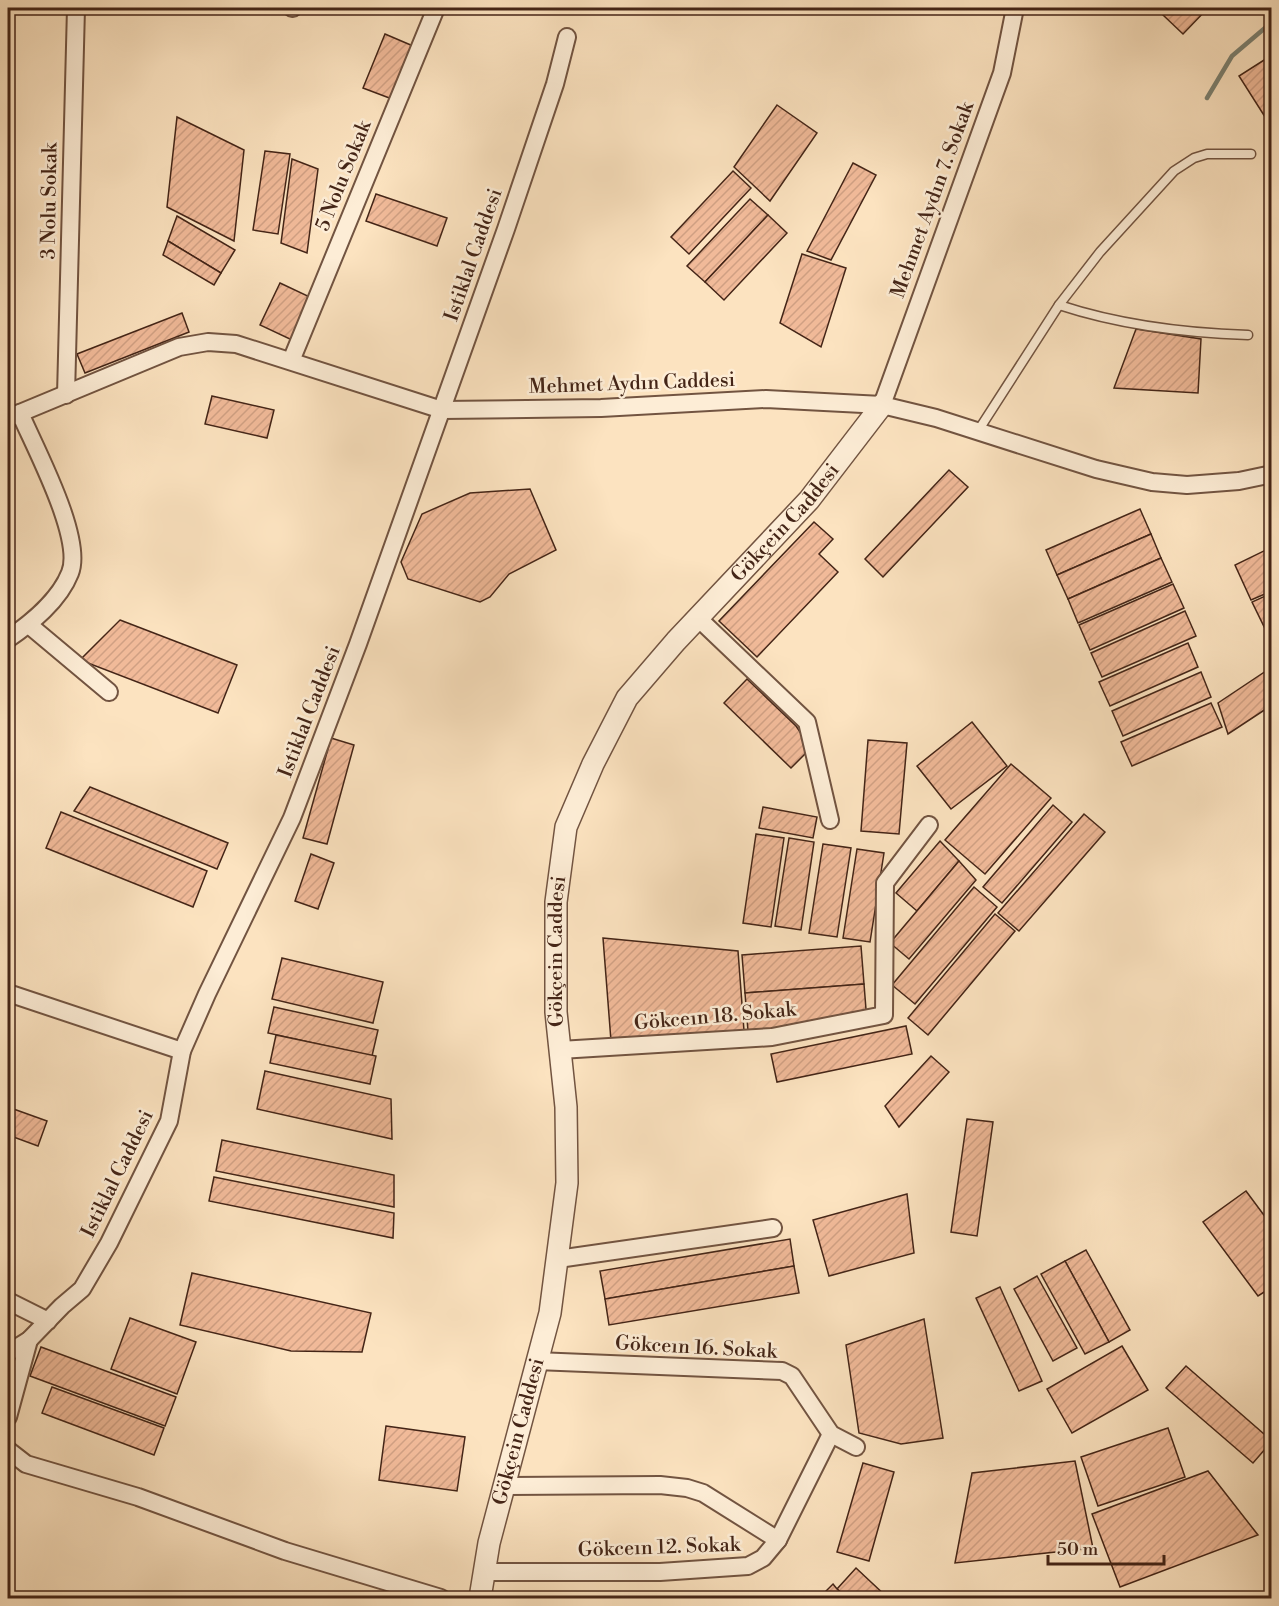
<svg xmlns="http://www.w3.org/2000/svg" width="1279" height="1606" font-family="'Libre Bodoni',serif">
<style>
.lines{fill:none;stroke-linecap:round;stroke-linejoin:round}
.stream{stroke:#7b8172;stroke-width:4.5}
.building{fill:url(#building-hatch);stroke:#442517;stroke-width:1.5}
.service-casing{stroke:#725441;stroke-width:11}
.minor-casing{stroke:#725441;stroke-width:20}
.tertiary-casing{stroke:#725441;stroke-width:24}
.service{stroke:#fdedd6;stroke-width:8}
.minor{stroke:#fdedd6;stroke-width:16}
.tertiary{stroke:#fdedd6;stroke-width:21}
.labels{text-anchor:middle;dominant-baseline:central;stroke-width:5;stroke-linejoin:round;paint-order:stroke}
.street-label{font-size:20px;fill:#442517;stroke:#fdedd6}
</style>
<defs>
<pattern id="building-hatch" width="6" height="6" patternUnits="userSpaceOnUse" patternTransform="scale(1.5)"><rect width="6" height="6" fill="#f1ba99"/><path d="M-1 1l2-2M0 6l6-6M5 7l2-2" fill="none" stroke="#d0a083"/></pattern>
</defs>
<rect width="100%" height="100%" fill="#fce3c0"/>
<filter id="stains"><feTurbulence type="fractalNoise" baseFrequency=".00333" numOctaves="4"/><feColorMatrix values="0 0 0 0 .2 0 0 0 0 .09 0 0 0 0 .02 0 0 0 .5 -.17"/></filter>
<radialGradient id="worn" r=".72"><stop offset=".6" stop-color="#630" stop-opacity="0"/><stop offset="1" stop-color="#630" stop-opacity=".3"/></radialGradient>
<g class="lines">
<path class="stream" d="M1207,98L1232,56L1272,22"/>
</g>
<g class="building">
<path d="M1170,8H1208L1183,34L1163,15Z"/>
<path d="M385,34L413,46L392,99L363,88Z"/>
<path d="M1272,55V118L1267,120L1239,76Z"/>
<path d="M777,105L817,133L770,201L734,167Z"/>
<path d="M177,117L244,150L234,241L167,207Z"/>
<path d="M265,151L290,154L278,234L253,230Z"/>
<path d="M292,159L318,169L307,253L281,243Z"/>
<path d="M853,163L876,175L831,260L807,251Z"/>
<path d="M733,171L751,188L689,254L671,237Z"/>
<path d="M376,194L447,218L437,246L366,221Z"/>
<path d="M750,199L768,215L705,282L687,266Z"/>
<path d="M768,215L787,233L724,300L705,282Z"/>
<path d="M177,216L235,250L221,273L168,241Z"/>
<path d="M168,241L221,273L214,285L163,255Z"/>
<path d="M802,254L846,268L821,347L780,323Z"/>
<path d="M280,283L312,298L292,340L260,325Z"/>
<path d="M182,313L189,332L85,373L77,354Z"/>
<path d="M1136,329L1201,339L1198,393L1114,388Z"/>
<path d="M212,396L274,410L267,438L205,424Z"/>
<path d="M949,470L968,487L883,577L865,559Z"/>
<path d="M530,489L556,550L509,574L490,597L480,602L408,579L401,562L422,514L470,493Z"/>
<path d="M1140,509L1151,534L1057,575L1046,550Z"/>
<path d="M814,522L833,539L819,554L838,572L757,657L719,621Z"/>
<path d="M1151,534L1161,558L1068,599L1057,575Z"/>
<path d="M1272,547V591L1251,600L1235,565Z"/>
<path d="M1161,558L1172,582L1078,623L1068,599Z"/>
<path d="M1173,584L1184,608L1090,650L1079,625Z"/>
<path d="M1272,593V643L1252,602Z"/>
<path d="M1185,611L1196,636L1102,677L1091,653Z"/>
<path d="M120,620L237,665L218,713L80,660Z"/>
<path d="M1188,643L1198,667L1110,706L1099,682Z"/>
<path d="M1266,671L1272,680V705L1228,734L1218,703Z"/>
<path d="M1201,672L1211,697L1123,736L1112,711Z"/>
<path d="M747,679L796,726L811,748L791,768L724,703Z"/>
<path d="M1211,703L1222,727L1132,766L1121,742Z"/>
<path d="M972,722L1007,766L951,809L917,766Z"/>
<path d="M331,738L354,745L327,844L303,838Z"/>
<path d="M868,740L907,743L899,834L861,831Z"/>
<path d="M1011,764L1051,798L985,874L945,840Z"/>
<path d="M90,787L228,843L217,869L74,811Z"/>
<path d="M1053,805L1072,822L1002,903L983,887Z"/>
<path d="M763,807L817,817L813,838L759,828Z"/>
<path d="M61,812L207,871L193,907L46,848Z"/>
<path d="M1084,814L1105,832L1019,931L998,913Z"/>
<path d="M756,834L784,838L771,927L743,923Z"/>
<path d="M789,838L814,842L801,930L775,926Z"/>
<path d="M940,841L959,861L917,911L896,893Z"/>
<path d="M823,844L851,848L837,937L809,933Z"/>
<path d="M857,849L884,853L870,942L843,938Z"/>
<path d="M311,854L334,863L318,909L295,901Z"/>
<path d="M959,861L976,880L909,959L890,943Z"/>
<path d="M974,887L997,907L915,1004L892,985Z"/>
<path d="M995,914L1015,931L928,1035L908,1018Z"/>
<path d="M603,938L738,951L744,1031L611,1041Z"/>
<path d="M861,946L864,984L745,993L742,955Z"/>
<path d="M282,958L383,982L373,1023L272,999Z"/>
<path d="M864,984L867,1022L748,1031L745,993Z"/>
<path d="M274,1007L378,1030L372,1056L268,1033Z"/>
<path d="M906,1026L912,1054L777,1082L771,1054Z"/>
<path d="M276,1035L376,1056L370,1084L270,1063Z"/>
<path d="M931,1056L949,1072L899,1127L885,1106Z"/>
<path d="M265,1071L391,1099L392,1139L257,1109Z"/>
<path d="M8,1107L47,1121L38,1146L8,1135Z"/>
<path d="M967,1119L993,1122L977,1236L951,1232Z"/>
<path d="M222,1140L394,1175V1207L216,1171Z"/>
<path d="M214,1177L394,1213L393,1238L209,1201Z"/>
<path d="M1246,1191L1272,1226V1287L1258,1296L1203,1222Z"/>
<path d="M907,1194L914,1253L829,1276L813,1220Z"/>
<path d="M790,1239L794,1266L605,1299L600,1271Z"/>
<path d="M1086,1250L1130,1330L1109,1342L1065,1261Z"/>
<path d="M1065,1261L1109,1342L1085,1354L1041,1274Z"/>
<path d="M794,1266L799,1293L609,1325L605,1299Z"/>
<path d="M192,1273L371,1313L362,1352L291,1351L180,1325Z"/>
<path d="M1037,1276L1077,1348L1053,1361L1014,1289Z"/>
<path d="M1000,1287L1042,1381L1019,1391L976,1298Z"/>
<path d="M130,1318L196,1342L177,1394L111,1369Z"/>
<path d="M924,1319L943,1438L901,1444L859,1433L846,1345Z"/>
<path d="M1122,1346L1148,1390L1072,1433L1047,1389Z"/>
<path d="M41,1347L176,1397L165,1426L30,1376Z"/>
<path d="M1186,1366L1272,1441L1253,1463L1166,1388Z"/>
<path d="M52,1387L164,1428L154,1455L42,1413Z"/>
<path d="M386,1426L465,1437L457,1491L379,1480Z"/>
<path d="M1168,1428L1185,1477L1098,1506L1081,1457Z"/>
<path d="M1075,1461L1093,1548L955,1563L972,1473Z"/>
<path d="M863,1463L894,1472L869,1561L837,1552Z"/>
<path d="M1208,1471L1258,1535L1120,1587L1092,1514Z"/>
<path d="M856,1568L888,1598H847L837,1589Z"/>
<path d="M833,1584L837,1589L847,1598H819Z"/>
</g>
<g class="lines">
<defs>
<g id="service">
<path d="M1059,305C1120,325 1184,333 1248,335"/>
<path d="M978,431L1059,305L1100,252L1174,171L1194,158L1207,154H1251"/>
</g>
<g id="minor">
<path d="M292,8H293"/>
<path d="M291,361L436,8"/>
<path d="M66,395L76,8"/>
<path d="M882,405L1002,73L1015,8"/>
<path d="M8,418L179,347L208,342L236,344L442,410L601,408L766,399L882,405L936,418L1096,469L1152,482L1187,485L1239,481L1272,474"/>
<path d="M698,618L807,722L830,820"/>
<path d="M29,625L109,692"/>
<path d="M8,639C31,623 59,601 70,573C84,539 35,448 20,413"/>
<path d="M8,993L182,1051"/>
<path d="M560,1050L772,1037L884,1015L885,883L929,825"/>
<path d="M558,1259L773,1228"/>
<path d="M8,1301L48,1321"/>
<path d="M8,1353L29,1340L62,1306L82,1289L109,1243L169,1121L182,1051L207,994L292,818L358,644L506,229L555,84L567,37"/>
<path d="M536,1361L782,1371L792,1376L831,1434L856,1447"/>
<path d="M8,1417L29,1340"/>
<path d="M8,1450L26,1464L138,1497L285,1551L441,1598"/>
<path d="M503,1486L660,1485L687,1488L703,1493L778,1540"/>
<path d="M484,1572H660L748,1566L763,1558L778,1540L831,1434"/>
</g>
<g id="tertiary">
<path id="s1" d="M480,1598L489,1543L550,1313L567,1183L566,1107L556,1012V902L566,827L593,764L627,698L676,641L809,500L882,405"/>
</g>
</defs>
<use href="#service" class="service-casing"/>
<use href="#minor" class="minor-casing"/>
<use href="#tertiary" class="tertiary-casing"/>
<use href="#service" class="service"/>
<use href="#minor" class="minor"/>
<use href="#tertiary" class="tertiary"/>
</g>
<g class="labels">
<g class="street-label">
<text transform="translate(344 176) rotate(-68)">5 Nolu Sokak</text>
<text transform="translate(933 200) rotate(-70)">Mehmet Aydın 7. Sokak</text>
<text transform="translate(50 201) rotate(-89)">3 Nolu Sokak</text>
<text transform="translate(474 255) rotate(-71)">Istiklal Caddesi</text>
<text transform="translate(632 384) rotate(-2)">Mehmet Aydın Caddesi</text>
<text stroke="none"><textPath href="#s1" startOffset="1161">Gökçein Caddesi</textPath></text>
<text transform="translate(310 712) rotate(-69)">Istiklal Caddesi</text>
<text stroke="none"><textPath href="#s1" startOffset="657">Gökçein Caddesi</textPath></text>
<text transform="translate(715 1017) rotate(-5)">Gökceın 18. Sokak</text>
<text transform="translate(118 1174) rotate(-64)">Istiklal Caddesi</text>
<text transform="translate(696 1348) rotate(3)">Gökceın 16. Sokak</text>
<text stroke="none"><textPath href="#s1" startOffset="171">Gökçein Caddesi</textPath></text>
<text transform="translate(659 1548) rotate(-2)">Gökceın 12. Sokak</text>
</g>
</g>
<rect width="1279" height="1606" fill="none" stroke="#fce3c0" stroke-width="30"/>
<rect x="9" y="9" width="1261" height="1588" fill="none" stroke="#442517" stroke-width="3"/>
<rect x="15" y="15" width="1249" height="1576" fill="none" stroke="#442517" stroke-width="1.5"/>
<path d="M1048 1555v9h116v-9" fill="none" stroke="#442517" stroke-width="3"/>
<text x="1057" y="1555" font-size="18" fill="#442517" stroke="#fdedd6" stroke-width="4.5" paint-order="stroke">50 m</text>
<rect width="100%" height="100%" filter="url(#stains)"/>
<rect width="100%" height="100%" fill="url(#worn)"/>
</svg>
